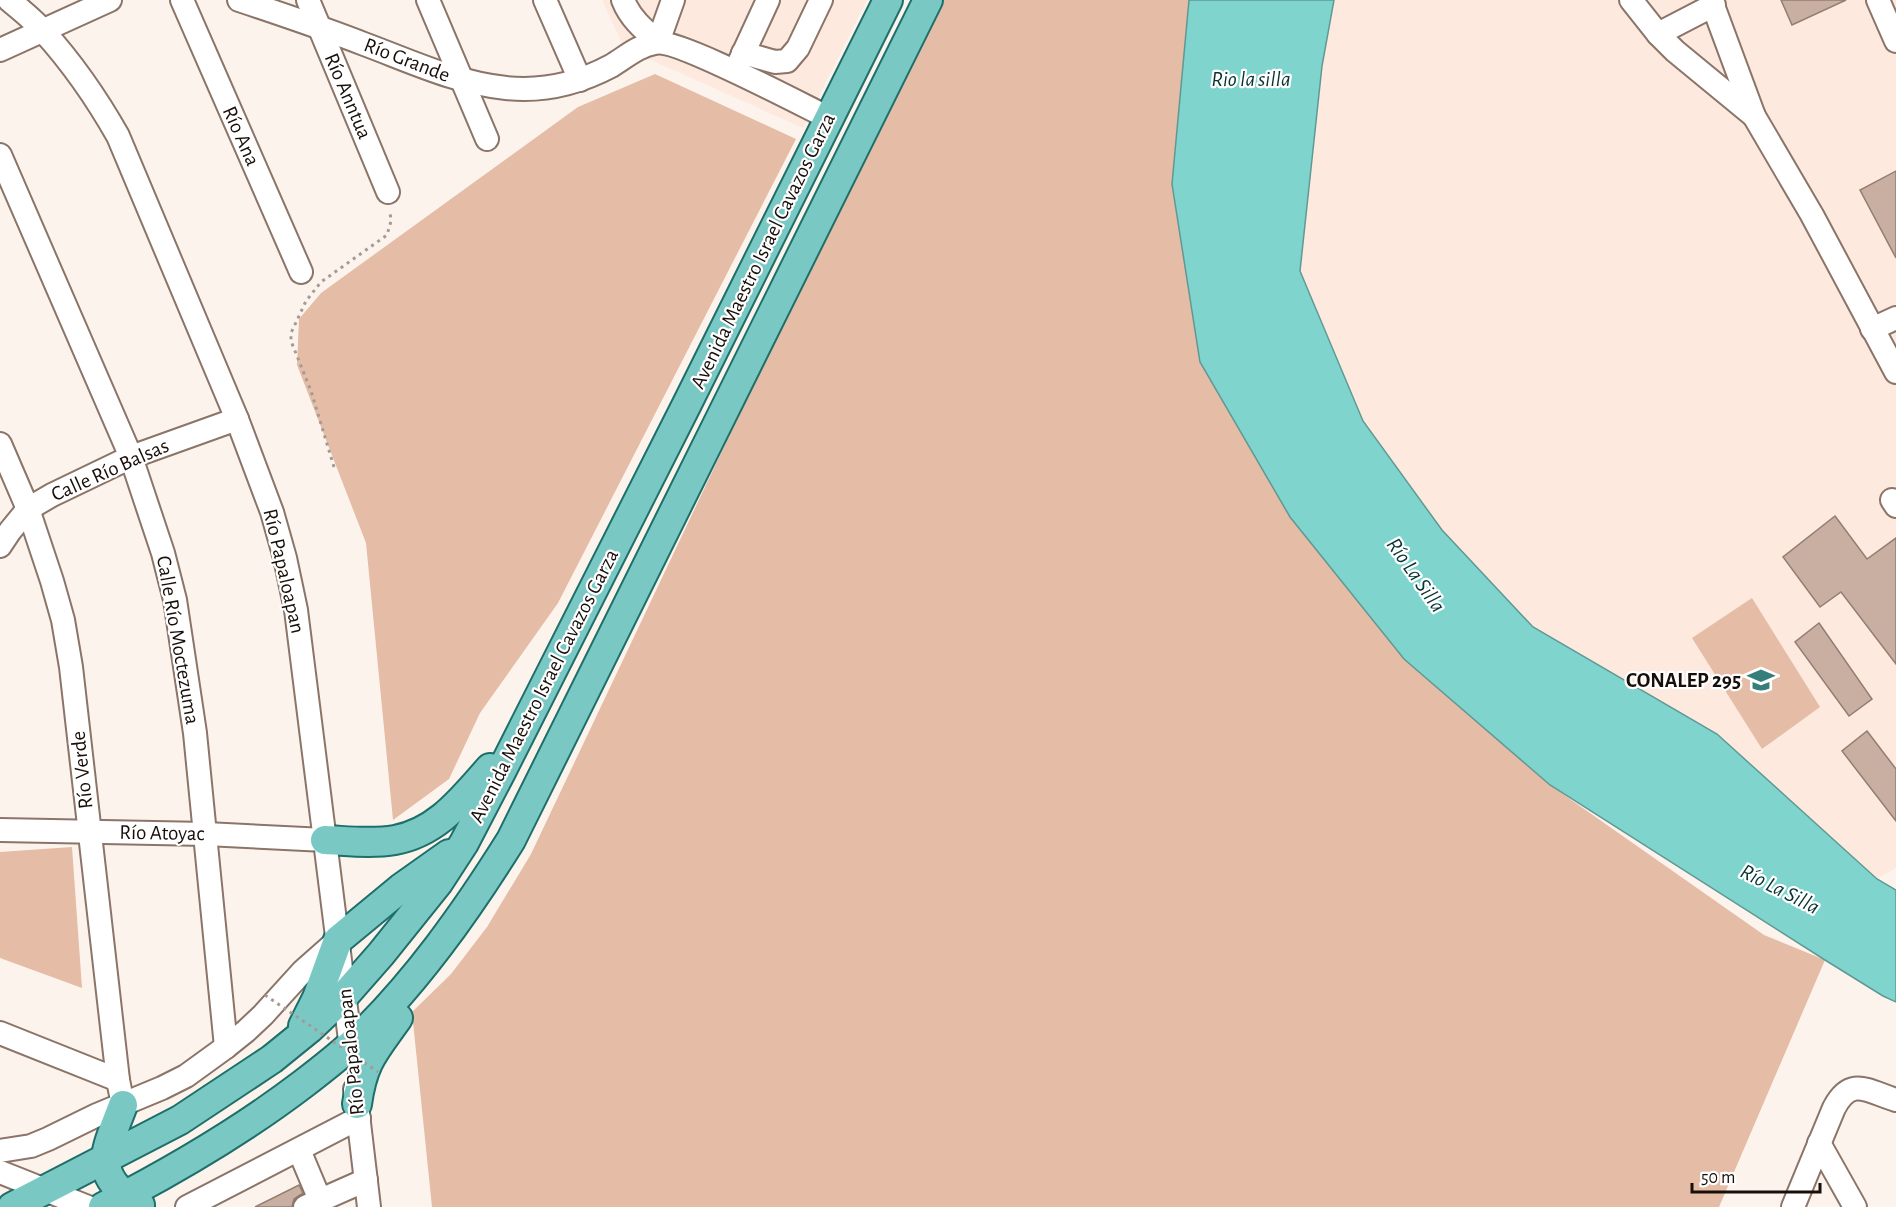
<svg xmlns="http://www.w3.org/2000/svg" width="1896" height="1207" font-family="'Alegreya Sans',sans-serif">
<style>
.built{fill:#fde9de}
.green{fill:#e5bca6}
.water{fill:#7fd4ce;stroke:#609994;stroke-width:1.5}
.building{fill:#c8afa2;stroke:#947d71;stroke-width:1.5}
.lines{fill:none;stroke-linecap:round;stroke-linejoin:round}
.minor-casing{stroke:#8b7468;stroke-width:26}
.major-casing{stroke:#1e6f69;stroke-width:32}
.path{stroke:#a59b96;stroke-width:3;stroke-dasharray:3 4.5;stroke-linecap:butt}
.minor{stroke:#fff;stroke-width:22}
.major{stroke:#7ac8c4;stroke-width:28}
.path-bridge{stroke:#a59b96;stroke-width:3;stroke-dasharray:3 4.5;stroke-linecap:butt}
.labels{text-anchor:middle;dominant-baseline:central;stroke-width:4.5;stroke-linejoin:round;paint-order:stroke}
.street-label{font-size:21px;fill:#180f0b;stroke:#fff}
.poi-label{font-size:21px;font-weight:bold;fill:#180f0b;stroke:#fff;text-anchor:end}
.water-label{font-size:22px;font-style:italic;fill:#073330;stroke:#fff}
</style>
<rect width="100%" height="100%" fill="#fdf3ed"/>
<g class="built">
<path d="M602,0H867L803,128L624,48Z"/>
<path d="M1334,0H1896V868L1877,879L1717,734L1534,627L1442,530L1363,421L1300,271L1322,66Z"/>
</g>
<g class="green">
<path d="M936,0H1243L1213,247L1550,785L1764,935L1825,960L1719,1207H432L412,1012L451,974L487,927L531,854Z"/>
<path d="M655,74L796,139L558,603L480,713L449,779L393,820L366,543L297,365L299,319L321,293L578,107Z"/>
<path d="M1752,598L1820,707L1762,749L1692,638Z"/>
<path d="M72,847L82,988L0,958V852Z"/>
</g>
<path class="water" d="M1189,0H1334L1322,66L1300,271L1363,421L1442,530L1533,627L1717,734L1877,879L1896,890V1002L1883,996L1825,960L1550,785L1404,659L1290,517L1200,362L1172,184Z"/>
<g class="building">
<path d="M1781,0H1846L1792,25Z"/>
<path d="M1896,171V258L1860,190Z"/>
<path d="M1835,516L1867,559L1896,538V664L1841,592L1820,607L1783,557Z"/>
<path d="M1819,623L1872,699L1849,716L1795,642Z"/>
<path d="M1867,731L1896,769V821L1842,751Z"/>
<path d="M299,1185L303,1193L294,1199L292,1207H255Z"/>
</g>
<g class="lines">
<defs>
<g id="minor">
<path d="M9,0C21,10 34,20 44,32C73,64 97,99 118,136L237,419L272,512L285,558L296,610L352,1056"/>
<path d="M182,0L301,272"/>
<path d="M239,0C281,14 323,28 364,44C410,61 456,83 506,88C543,92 579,83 611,66C626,57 638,46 655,43C676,38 802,105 829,118"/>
<path d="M308,0L388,192"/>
<path d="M428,0L487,139"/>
<path d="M545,0L580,80"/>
<path d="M623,0C630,18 643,29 658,42"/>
<path d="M1631,0L1658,34L1675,51L1754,116"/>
<path d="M1711,0L1754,116L1812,215L1896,372"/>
<path d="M1878,0L1896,41"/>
<path d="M1658,34L1714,5"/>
<path d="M658,42L673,0"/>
<path d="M0,50L110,0"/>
<path d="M743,53L775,62L787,61L798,48L821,0"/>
<path d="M737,67L768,0"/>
<path d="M0,155L131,457L163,553L175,600L195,733L226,1047"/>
<path d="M1872,329L1896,318"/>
<path d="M0,444L28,509L52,581L63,620L71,667L118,1080L123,1105"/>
<path d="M1892,500L1896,506"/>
<path d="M0,546L10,531L28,509L52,495L131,457L237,419"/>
<path d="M0,830L206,834L325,840"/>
<path d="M0,1033L118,1080"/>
<path d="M355,1089L369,1207"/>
<path d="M1819,1143L1855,1207"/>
<path d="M299,1150L320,1200"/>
<path d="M0,1151L31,1146L48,1139L97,1115L162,1088L186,1076L226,1047L246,1031L263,1015L303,971L338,940"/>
<path d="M0,1172L88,1207"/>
<path d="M187,1207L359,1118"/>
<path d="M305,1207L366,1180"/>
<path d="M1793,1207L1834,1108C1851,1076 1867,1091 1896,1100"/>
</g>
<g id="major">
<path d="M325,840C348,841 372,844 395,840C438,832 462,799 490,768"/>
<path d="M303,1026L317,998L338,940L401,888L449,854"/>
<path d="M357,1104C363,1061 374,1052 398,1018"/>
<path d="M123,1105C106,1151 89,1175 140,1205"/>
<path d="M12,1207L180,1120L272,1059L309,1029L345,995L381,954L438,883L464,843L501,772L687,404L888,0"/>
<path d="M103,1207C173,1171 240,1132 303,1084C320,1071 337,1058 353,1043C415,984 466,912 511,840L928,0"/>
</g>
</defs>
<use href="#minor" class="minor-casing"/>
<use href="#major" class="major-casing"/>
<path class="path" d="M334,467L311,391L291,341V333L306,301L321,282L387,235L391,221L390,212"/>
<use href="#minor" class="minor"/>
<use href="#major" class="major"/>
<path class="path-bridge" d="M265,995L378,1072"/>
</g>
<defs>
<symbol id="school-bare" viewBox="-9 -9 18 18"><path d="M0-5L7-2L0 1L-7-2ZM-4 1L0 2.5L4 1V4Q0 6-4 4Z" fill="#367e7a" stroke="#fff" stroke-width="2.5" paint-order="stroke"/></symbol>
</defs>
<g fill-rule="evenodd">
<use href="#school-bare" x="1742" y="661" width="38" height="38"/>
</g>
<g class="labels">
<g class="street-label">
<text transform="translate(407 60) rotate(21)">Río Grande</text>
<text transform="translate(348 96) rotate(67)">Río Anntua</text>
<text transform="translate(241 136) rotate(66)">Río Ana</text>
<text transform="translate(763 251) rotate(-64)">Avenida Maestro Israel Cavazos Garza</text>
<text transform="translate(110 470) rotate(-24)">Calle Río Balsas</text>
<text transform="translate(284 571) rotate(77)">Río Papaloapan</text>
<text transform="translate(178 640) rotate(80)">Calle Río Moctezuma</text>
<text transform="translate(544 686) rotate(-63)">Avenida Maestro Israel Cavazos Garza</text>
<text transform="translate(82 770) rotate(-96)">Río Verde</text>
<text transform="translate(162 833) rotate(1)">Río Atoyac</text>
<text transform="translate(351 1052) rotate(-96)">Río Papaloapan</text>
</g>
<g class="poi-label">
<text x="1741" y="680">CONALEP 295</text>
</g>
<g class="water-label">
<text x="1251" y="79">Rio la silla</text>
<text transform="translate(1416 575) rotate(55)">Río La Silla</text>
<text transform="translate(1780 889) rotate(27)">Río La Silla</text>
</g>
</g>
<path d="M1692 1183v9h128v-9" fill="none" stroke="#180f0b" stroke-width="3"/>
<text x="1701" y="1183" font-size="18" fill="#180f0b" stroke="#ffffff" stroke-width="4.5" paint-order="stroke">50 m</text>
</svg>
